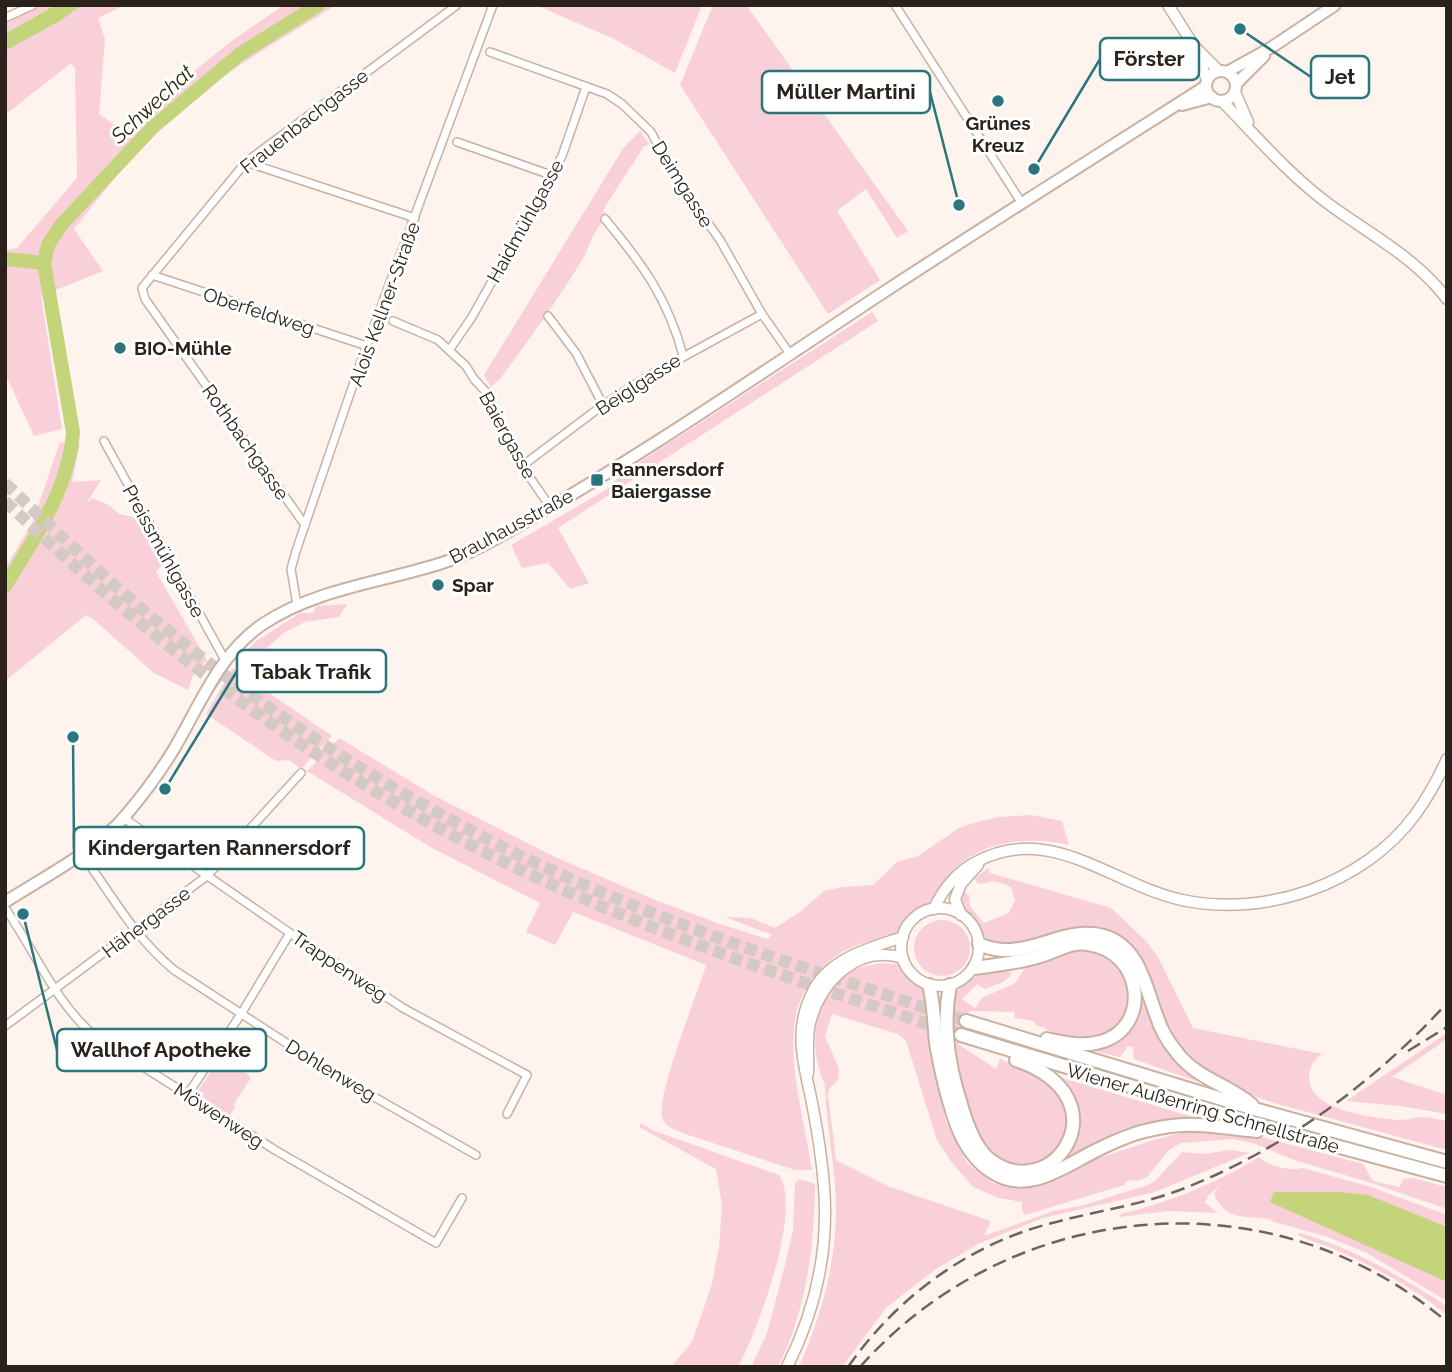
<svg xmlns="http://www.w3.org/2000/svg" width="1452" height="1372" font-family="Raleway,sans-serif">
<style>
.green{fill:#f9cfd9}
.water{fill:#c3d47b}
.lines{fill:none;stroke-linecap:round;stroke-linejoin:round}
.river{stroke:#c3d47b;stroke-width:14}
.highway-tunnel{stroke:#d4cac3;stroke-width:12;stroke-dasharray:12 6;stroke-linecap:butt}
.street-casing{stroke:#c8b1a0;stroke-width:10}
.secondary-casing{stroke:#c8b1a0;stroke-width:13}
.primary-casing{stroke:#c8b1a0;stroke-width:14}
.highway-casing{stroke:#c8b1a0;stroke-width:16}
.street{stroke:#fff;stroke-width:7}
.secondary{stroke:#fff;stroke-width:10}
.primary{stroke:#fff;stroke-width:10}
.highway{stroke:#fff;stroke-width:12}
.rail{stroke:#6d645d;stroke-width:2.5;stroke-dasharray:14 7;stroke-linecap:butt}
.poi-dot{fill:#2b757c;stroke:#fff;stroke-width:2.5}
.labels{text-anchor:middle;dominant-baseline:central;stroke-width:6;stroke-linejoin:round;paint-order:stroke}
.street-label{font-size:19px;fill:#2a221b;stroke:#fff}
.poi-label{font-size:19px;font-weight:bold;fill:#2a221b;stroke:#fff;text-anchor:start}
.water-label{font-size:21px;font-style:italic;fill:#272c06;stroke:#fff}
.leader{fill:none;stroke:#2b757c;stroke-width:2.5}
.callout-dot{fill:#2b757c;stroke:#fff;stroke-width:2.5}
.callout{fill:#fff;stroke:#2b757c;stroke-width:2.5}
.callout-label{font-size:21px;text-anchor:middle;font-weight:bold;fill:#2a221b}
</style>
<rect width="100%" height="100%" fill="#fef4ed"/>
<g class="green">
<path d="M40,5H55L5,34V24Z"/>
<path d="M82,5H121L117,9L98,18L105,39L99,114L121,129L233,40L284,5H336C281,40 215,76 168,120C133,153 104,192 74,229L103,271L41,296L62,429L34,436L8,380H5V250L17,248L77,178L75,69L71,63L5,115V51L60,21Z"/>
<path d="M536,5H702L675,73L614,39Z"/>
<path d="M713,5H746L908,231L897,238L866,189L837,211L880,280L828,314L680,85Z"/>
<path d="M640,131L649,144L644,146L603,210L609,216C594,226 590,247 581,262C556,302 528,341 500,379L491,387L484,375L624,147Z"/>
<path d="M872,312L878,321L558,528L589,583L570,589L548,563L522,568L511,545L609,488L621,474Z"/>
<path d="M60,442L80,443L72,482L101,480L87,502L93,498L110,506L119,514L141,519L166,560L156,572L207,660L193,675L188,690L154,673L93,619L86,615L5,681V562H9L33,521Z"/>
<path d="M347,604L339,617L305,622L285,632L251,661H246L241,657L255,642L300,613H313L317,606Z"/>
<path d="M233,668L332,736L301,769L289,760L276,761L206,714Z"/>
<path d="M339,738L433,795L553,856L653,899L720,924L767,939L772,935L725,917L751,918L775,928L800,912L824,891L842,887L873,885L897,862L918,856L959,828L977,822L998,817L1031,815L1062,821L1069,845C1029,836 980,840 951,873C942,882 937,893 929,903C925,909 917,910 912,915C907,919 905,928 900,932C891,938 874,940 864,943C834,951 808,976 798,1007C784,1053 805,1122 812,1170H795L685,1134C678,1131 667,1128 663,1120C653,1101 699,991 706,965L573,912L555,945L526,932L540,903L432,848L307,771Z"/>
<path d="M988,868L990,873L1111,908L1146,941L1158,957L1193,1028L1317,1053L1322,1052C1316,1059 1309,1066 1309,1075C1306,1110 1372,1118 1398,1120C1405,1120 1413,1118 1420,1117C1429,1117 1438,1119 1447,1121V1150L1274,1103L1237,1090L1199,1070L1168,1033L1152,990L1105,934L1024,947L989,944C984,937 981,930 976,923C968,912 957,905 965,892L969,895L970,906L984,923L1009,913L1015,900L1011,887L995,881L979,884L974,879Z"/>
<circle cx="942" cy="948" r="28"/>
<path d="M1087,950C1155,959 1135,1052 1067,1037C1057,1035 1046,1029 1036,1025L1034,1021L1014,1018L1015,1012L969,1011L958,1044L996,1069L1000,1059L1031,1072L1062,1094L1071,1123L1055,1156L1021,1169C1012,1165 998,1162 991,1156C967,1136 943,1026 954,997C960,983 979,973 993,971C1001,971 1007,968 1012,974L1003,982L985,989L977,984L962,999L975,1008L982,998L1015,983L1025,968L1065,953Z"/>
<path d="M881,963L897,964L912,983L925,990L929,1003L934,1069L946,1122L967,1163L993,1183L1019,1189L1038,1187L1057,1180L1095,1159L1154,1140L1196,1129L1258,1136L1363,1164L1373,1181L1399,1187L1404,1179L1413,1178L1447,1187V1209L1365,1181L1297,1161L1253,1143L1233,1139L1181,1143L1169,1150L1147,1177L1137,1181L1128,1180L1124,1185L1025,1215L1022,1210V1202L999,1198L973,1187L950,1160L937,1140L906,1041L898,1034L832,1014L825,1036L839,1069L838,1080L829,1089L828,1095L836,1160L890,1187L991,1221L984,1236L1053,1211L1084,1205L1145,1186L1154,1182L1182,1152L1202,1154L1231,1150L1249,1153L1155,1192L1043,1218L980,1243L936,1269L886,1308L842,1367H799C821,1316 836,1265 836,1209C836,1168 826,1126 825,1085C807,1047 812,990 854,969C862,966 873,965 881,963Z"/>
<path d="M1142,993L1160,1039L1199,1082L1134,1059L1133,1047L1128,1046L1120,1057L1089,1050C1124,1045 1139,1028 1142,993Z"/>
<path d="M1447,1033V1039L1392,1077L1447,1095V1114L1400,1106L1346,1101Z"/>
<path d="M220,1057L249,1075L250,1079L234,1104L235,1107L230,1115L200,1096L198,1091Z"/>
<path d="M1059,1077L1193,1117C1164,1119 1133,1123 1106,1137C1093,1144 1082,1157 1067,1159C1088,1128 1084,1103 1059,1077Z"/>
<path d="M641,1123L652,1130L779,1175C803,1210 757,1332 738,1367H671L692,1342L712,1284L719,1247L722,1206L716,1169L639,1127Z"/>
<path d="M1259,1157C1269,1167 1290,1171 1303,1168L1371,1187L1447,1215V1301L1367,1253L1325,1236L1274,1222L1269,1219C1248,1216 1223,1221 1214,1193L1220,1185L1209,1195L1205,1203L1218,1213L1169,1211L1119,1217L1121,1214C1170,1202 1217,1183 1259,1157Z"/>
<path d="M799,1179L815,1184C814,1249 807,1308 778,1367H751L767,1333L785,1265L793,1230L795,1183Z"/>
<path d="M1300,1233C1353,1248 1400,1276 1447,1306V1315C1413,1287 1374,1267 1334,1249C1322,1244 1309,1241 1298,1235Z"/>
</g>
<g class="water">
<path d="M55,5H82L60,21L5,51V34Z"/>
<path d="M1274,1192H1340L1368,1195L1447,1227V1282L1270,1202Z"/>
</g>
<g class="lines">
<g class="river">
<path d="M5,259L44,263"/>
<path d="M5,586C34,539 69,489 73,432L44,263L48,245L62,224L153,127L240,54L318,5"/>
</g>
<g class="highway-tunnel">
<path d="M5,483C54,530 102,576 154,619C267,714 393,794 525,858C667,926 817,972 966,1021"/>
<path d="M5,501C146,637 295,753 469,844C625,926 795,980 961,1035"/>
</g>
<defs>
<g id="street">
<path d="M895,5L1021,202"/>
<path d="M5,18L33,5"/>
<path d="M490,52L607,94L622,104L651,132L673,174L720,240L762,314L790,354"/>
<path d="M457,142L551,175"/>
<path d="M246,162L415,218"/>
<path d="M605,219C643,265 667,297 683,355"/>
<path d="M152,275L367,346"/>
<path d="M548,316L576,353L603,405"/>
<path d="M393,321L438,340L466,366L474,379L487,393L498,420L522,466L551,508"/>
<path d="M450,349L472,317L562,156L586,87"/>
<path d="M104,441L225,660"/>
<path d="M522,466L603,405L650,375L762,314"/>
<path d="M305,525L145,299L142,288L246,162L457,5"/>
<path d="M297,605L291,569L296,551L365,350L493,5"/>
<path d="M124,818L290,933L403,1008L527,1075L507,1114"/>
<path d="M81,853C113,896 132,935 174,970L334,1074L476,1155"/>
<path d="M5,908C35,951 55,1003 96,1037L275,1150L436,1243L462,1198"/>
<path d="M5,1026L207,876L301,773"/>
<path d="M188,1094L241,1014L290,933"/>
</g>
<g id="secondary">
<path d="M1168,5L1194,46L1219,71"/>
<path d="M1196,50L1207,80"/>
<path d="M1235,92L1248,122"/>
<path d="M1222,101C1257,137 1289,175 1330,205C1371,235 1416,258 1447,299"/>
<circle cx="940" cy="947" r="39"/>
<path d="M934,909C942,890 958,871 976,862C1051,822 1110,884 1182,900C1265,918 1364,884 1415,815C1428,797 1438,779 1447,759"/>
<path d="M961,915L955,899L961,884L978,865"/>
<path d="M808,1073C809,1056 806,1040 810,1023C820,981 858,944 903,958"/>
<path d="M787,1367C815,1311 829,1249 824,1187C822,1160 818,1134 813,1108C805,1065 791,1032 814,989C832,957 871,948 903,937"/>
</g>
<g id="primary">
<circle cx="1221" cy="86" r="15"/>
<path d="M1227,72L1272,47L1335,5"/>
<path d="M1236,84L1264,56"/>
<path d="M1182,105L1212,97"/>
<path d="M5,902C44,877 96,851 126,815C143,795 160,772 174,749C200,705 219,654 263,624C317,588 385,582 445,562C466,555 487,544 506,533C635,460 757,376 881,294C989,223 1098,155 1206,86"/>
</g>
<g id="highway">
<path d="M979,944C1024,965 1061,924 1104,936C1140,947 1145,987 1157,1017C1161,1031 1169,1043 1178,1054C1198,1079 1229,1085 1252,1105"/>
<path d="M974,968C995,965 1017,963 1037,957C1054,953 1070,941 1088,944C1145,952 1151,1029 1100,1042C1083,1047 1064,1043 1047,1039"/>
<path d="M929,985C934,1004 934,1023 936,1043C940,1066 945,1089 952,1111C959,1135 970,1158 992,1172C1028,1195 1063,1167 1095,1151C1111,1143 1128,1135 1145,1131C1191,1119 1212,1127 1257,1131"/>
<path d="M950,985C942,1025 948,1063 960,1101C965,1119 973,1145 988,1158C1050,1210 1129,1099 1016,1060"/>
<path d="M966,1021L1258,1110L1447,1162"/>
<path d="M961,1035L1273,1129L1447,1176"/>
</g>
</defs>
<use href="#street" class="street-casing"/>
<use href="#secondary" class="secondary-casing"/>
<use href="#primary" class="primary-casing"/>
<use href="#highway" class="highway-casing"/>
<use href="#street" class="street"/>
<use href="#secondary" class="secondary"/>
<use href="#primary" class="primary"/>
<use href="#highway" class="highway"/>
<g class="rail">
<path d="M1408,1051L1447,1027"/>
<path d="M848,1367C897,1297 969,1244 1052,1223C1096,1211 1142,1205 1185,1188C1284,1149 1375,1082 1447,1003"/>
<path d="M860,1367C1011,1197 1272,1173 1447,1322"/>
</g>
</g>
<g class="poi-dot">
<circle cx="998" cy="101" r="7"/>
<circle cx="120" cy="348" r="7"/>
<rect x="590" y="473" width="14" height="14" rx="3.5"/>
<circle cx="438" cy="585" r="7"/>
</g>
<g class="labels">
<g class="street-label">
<text transform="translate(304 121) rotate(-38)">Frauenbachgasse</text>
<text transform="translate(683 184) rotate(58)">Deimgasse</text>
<text transform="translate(525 221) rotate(-61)">Haidmühlgasse</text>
<text transform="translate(384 304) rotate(-70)">Alois Kellner-Straße</text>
<text transform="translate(259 311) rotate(18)">Oberfeldweg</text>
<text transform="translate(638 384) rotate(-33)">Beiglgasse</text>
<text transform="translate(508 435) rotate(61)">Baiergasse</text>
<text transform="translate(246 442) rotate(55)">Rothbachgasse</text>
<text transform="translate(511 526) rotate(-28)">Brauhausstraße</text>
<text transform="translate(164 551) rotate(61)">Preissmühlgasse</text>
<text transform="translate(146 922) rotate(-37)">Hähergasse</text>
<text transform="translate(340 966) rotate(34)">Trappenweg</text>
<text transform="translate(331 1070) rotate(31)">Dohlenweg</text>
<text transform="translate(1203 1108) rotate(16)">Wiener Außenring Schnellstraße</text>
<text transform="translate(219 1115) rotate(33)">Möwenweg</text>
</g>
<g class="poi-label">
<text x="998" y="123" text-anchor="middle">Grünes<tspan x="998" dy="22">Kreuz</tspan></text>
<text x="134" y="348">BIO-Mühle</text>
<text x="611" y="469">Rannersdorf<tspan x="611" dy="22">Baiergasse</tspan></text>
<text x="452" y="585">Spar</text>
</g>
<g class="water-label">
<text transform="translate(152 104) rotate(-43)">Schwechat</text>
</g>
</g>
<path class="leader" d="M1034 169L1100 59M1240 29L1311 77M959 205L930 92M165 789L237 671M73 737L74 848M23 914L57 1050"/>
<g class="callout-dot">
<circle cx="1034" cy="169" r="7"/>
<circle cx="1240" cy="29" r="7"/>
<circle cx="959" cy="205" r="7"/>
<circle cx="165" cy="789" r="7"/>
<circle cx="73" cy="737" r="7"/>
<circle cx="23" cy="914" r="7"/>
</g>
<g class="callout">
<rect x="1100" y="38" width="99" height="42" rx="7"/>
<rect x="1311" y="56" width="58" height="42" rx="7"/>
<rect x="762" y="71" width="168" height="42" rx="7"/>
<rect x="237" y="650" width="149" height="42" rx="7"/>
<rect x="74" y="827" width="290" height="42" rx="7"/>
<rect x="57" y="1029" width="209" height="42" rx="7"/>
</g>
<g class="callout-label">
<text x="1149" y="66">Förster</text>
<text x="1340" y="84">Jet</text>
<text x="846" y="99">Müller Martini</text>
<text x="311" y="679">Tabak Trafik</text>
<text x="219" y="855">Kindergarten Rannersdorf</text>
<text x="161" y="1057">Wallhof Apotheke</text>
</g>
<rect width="1452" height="1372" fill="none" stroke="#2a221b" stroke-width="14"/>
</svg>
